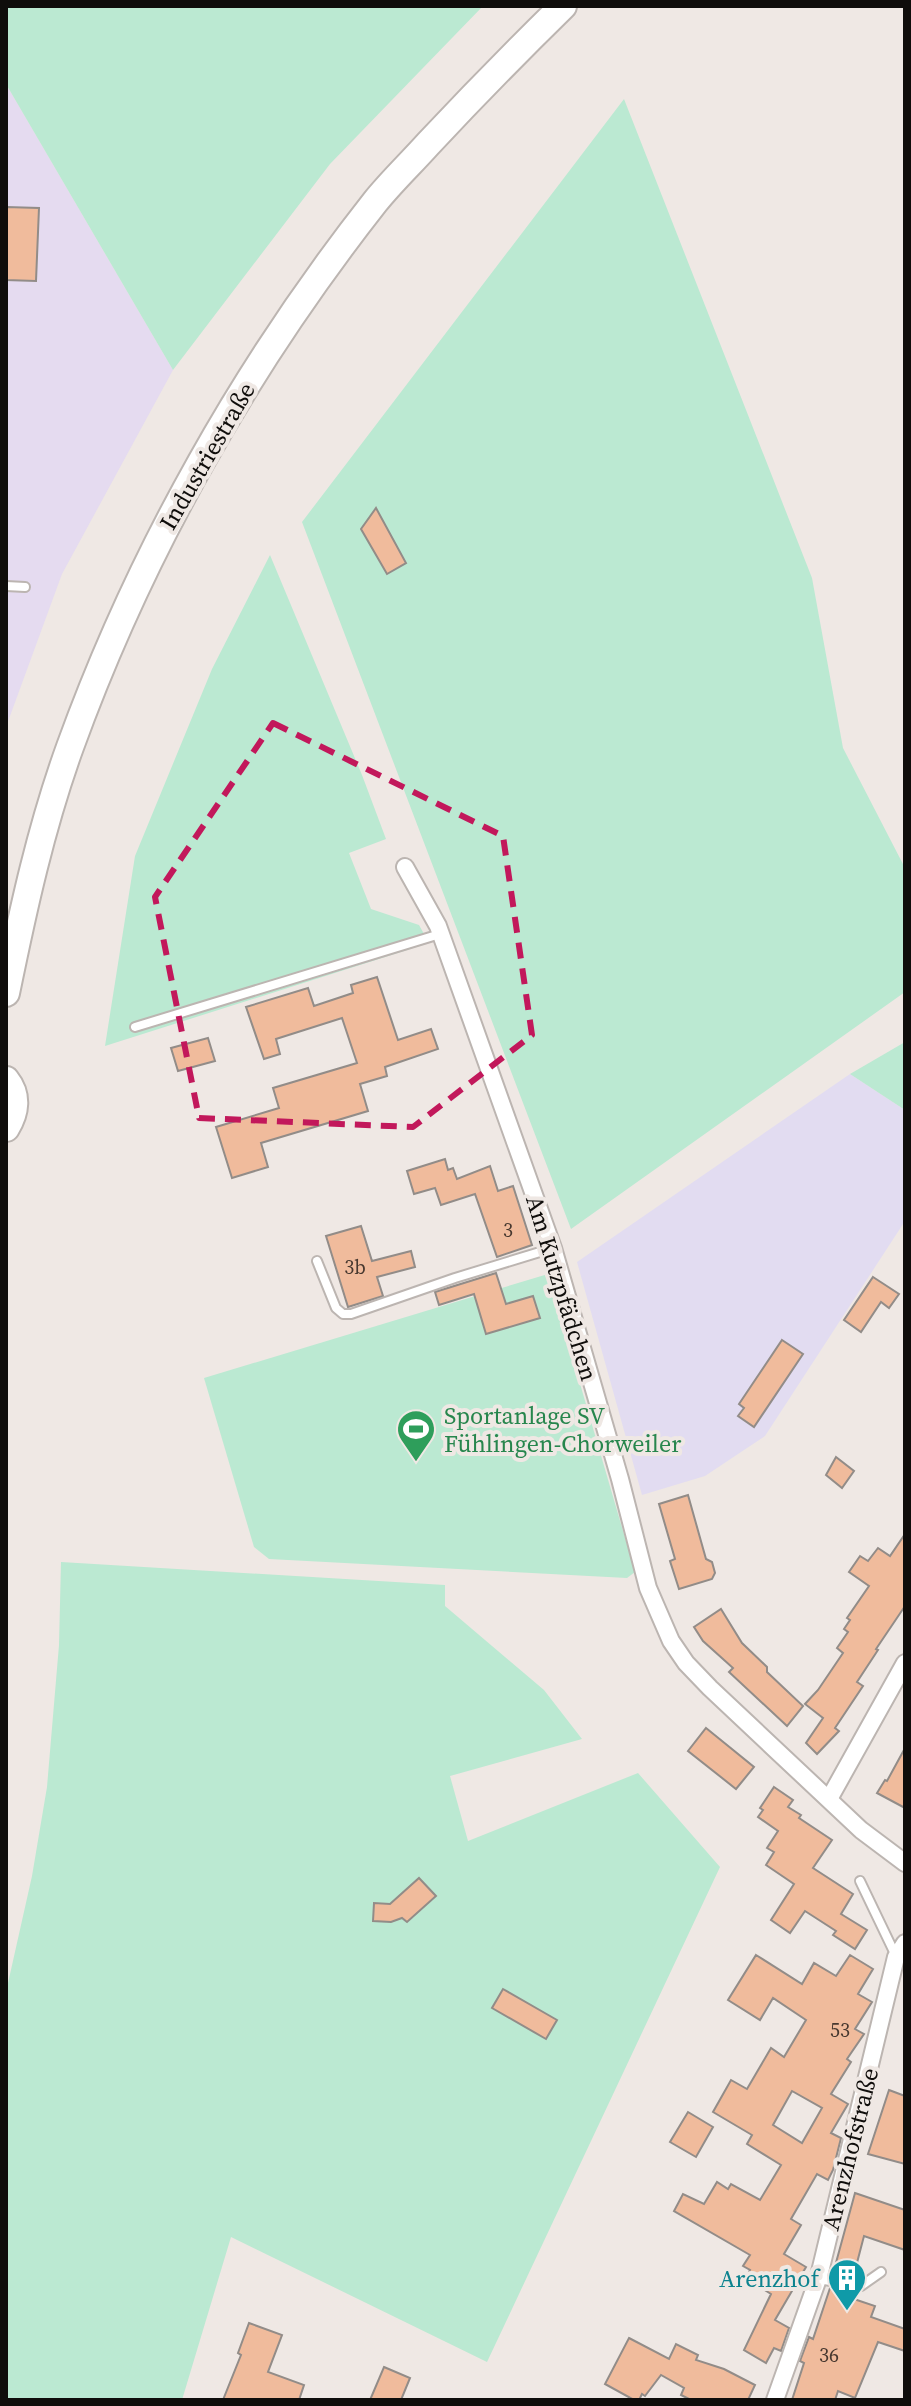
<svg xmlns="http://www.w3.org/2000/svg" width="911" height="2406" font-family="'Source Serif 4',serif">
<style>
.commercial{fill:#e2dcf1}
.industrial{fill:#e5dbf0}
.green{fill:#bbe9d2}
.building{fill:#f0bb9c;stroke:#928c88;stroke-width:2;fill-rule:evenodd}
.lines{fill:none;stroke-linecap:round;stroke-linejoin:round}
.lane-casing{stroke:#bcb5b1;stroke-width:12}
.street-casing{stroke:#bcb5b1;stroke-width:20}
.primary-casing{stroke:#bcb5b1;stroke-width:30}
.lane{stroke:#fff;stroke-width:8}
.street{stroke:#fff;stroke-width:16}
.primary{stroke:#fff;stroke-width:26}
.marked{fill:none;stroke:#c2185b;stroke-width:6;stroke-dasharray:16 10;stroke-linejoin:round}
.labels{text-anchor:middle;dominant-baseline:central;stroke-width:8;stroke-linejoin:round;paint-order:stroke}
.number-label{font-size:20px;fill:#47382f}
.street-label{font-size:24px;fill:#0f0d0b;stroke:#efe8e4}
.leisure-label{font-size:24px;fill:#27864d;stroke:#efe8e4;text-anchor:start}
.culture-label{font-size:24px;fill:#0d838f;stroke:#efe8e4;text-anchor:end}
</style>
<rect width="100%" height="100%" fill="#efe8e4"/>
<path class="commercial" d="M850,1074L905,1110V1221L765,1436L705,1476L642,1495L577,1262Z"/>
<path class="industrial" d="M6,84L173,370L62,574L6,727Z"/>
<g class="green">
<path d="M6,6H483L330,164L173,370L6,84Z"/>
<path d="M624,99L812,578L843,748L905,868V992L571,1229L302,522Z"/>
<path d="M270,555L362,775L386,839L349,853L371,909L419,925L429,943L105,1046L135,856L212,669Z"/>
<path d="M905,1042V1110L850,1074Z"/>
<path d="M548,1274L635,1572L627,1578L269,1559L254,1547L204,1378Z"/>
<path d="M61,1562L445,1585V1606L544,1690L582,1739L450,1776L468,1841L638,1773L720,1867L487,2362L231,2237L182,2400H6V1992L32,1876L47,1787L59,1645Z"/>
</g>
<g class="building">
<path d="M6,207L39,208L36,281L6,280Z"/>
<path d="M376,508L406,563L387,574L361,529Z"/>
<path d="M377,977L398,1040L431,1029L438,1049L385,1067L387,1076L360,1084L368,1111L261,1143L268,1167L232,1178L216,1127L279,1108L273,1088L357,1063L342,1018L276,1039L280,1054L264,1059L246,1007L308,988L314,1006L353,993L351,985Z"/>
<path d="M208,1038L215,1061L178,1071L171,1048Z"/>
<path d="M445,1159L448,1170L453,1168L457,1179L490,1166L498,1191L513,1186L532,1245L497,1257L475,1194L441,1205L435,1188L414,1194L407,1171Z"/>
<path d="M361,1226L372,1261L411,1251L415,1267L377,1277L383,1296L348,1307L326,1236Z"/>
<path d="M496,1273L506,1304L533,1296L540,1318L486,1334L474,1294L439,1305L435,1292Z"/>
<path d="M873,1277L899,1294L889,1308L881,1302L861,1332L844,1320Z"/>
<path d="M782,1340L803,1354L754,1427L738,1416L744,1408L739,1404Z"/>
<path d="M836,1457L854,1471L842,1488L826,1475Z"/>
<path d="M688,1495L706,1559L712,1562L715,1573L712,1579L679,1589L670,1561L675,1559L659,1504Z"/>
<path d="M905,1534V1606L876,1649L878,1650L857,1682L863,1686L835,1728L839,1731L817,1754L806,1743L823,1718L805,1704L818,1690L843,1653L837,1648L848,1632L844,1629L850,1620L847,1618L869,1586L849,1572L860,1556L868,1561L878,1548L890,1556Z"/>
<path d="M721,1609L742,1643L767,1667V1672L803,1706L787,1726L729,1672L733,1668L703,1641L694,1627Z"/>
<path d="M706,1728L754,1767L736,1789L688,1751Z"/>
<path d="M905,1748V1808L877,1793L885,1780L887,1781Z"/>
<path d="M774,1787L793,1800L788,1807L801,1815L799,1818L832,1840L813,1868L853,1894L841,1914L867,1930L855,1949L833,1935L836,1931L805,1911L790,1933L771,1920L794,1884L766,1865L774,1852L767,1848L778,1831L758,1817L763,1810L760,1808Z"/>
<path d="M419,1878L436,1896L407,1922L402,1918L391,1922L373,1921L374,1903L390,1904Z"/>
<path d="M756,1955L802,1984L814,1963L836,1976L850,1955L873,1969L858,1994L872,2002L855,2029L864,2034L847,2059L851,2062L831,2094L848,2104L831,2133L841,2138L833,2170L828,2180L817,2174L791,2219L801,2225L784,2254L806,2267L775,2320L789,2328L781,2351L774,2348L766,2363L744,2350L771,2294L746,2278L750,2270L743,2266L750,2255L674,2211L683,2194L704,2204L717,2182L728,2189L731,2184L760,2200L781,2165L747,2144L752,2135L713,2112L731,2080L747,2089L771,2048L784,2057L806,2020L773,1998L760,2020L728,2000ZM792,2091L822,2108L802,2143L773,2125Z"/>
<path d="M503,1989L557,2020L546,2039L492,2008Z"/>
<path d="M889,2090L905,2096V2164L868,2154Z"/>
<path d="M688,2112L713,2127L696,2157L670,2142Z"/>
<path d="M855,2193L905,2210V2250L864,2236L853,2278L835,2275L834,2270Z"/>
<path d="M830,2288L850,2291L848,2297L875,2306L871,2317L905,2329V2351L878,2342L855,2398L838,2391L835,2400H792L804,2363L800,2361L809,2337L813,2339Z"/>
<path d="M249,2323L282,2335L268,2372L304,2385L299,2400H223L241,2355L238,2353Z"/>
<path d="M629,2338L669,2359L676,2344L698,2355L696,2360L724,2369L755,2385L748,2400H691L681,2395L684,2388L661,2375L645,2396L642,2394L639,2400H634L605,2384Z"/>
<path d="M384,2367L410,2378L401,2400H370Z"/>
</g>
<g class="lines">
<defs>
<g id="lane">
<path d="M6,586L25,587"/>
<path d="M135,1027L440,934"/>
<path d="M317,1261L336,1308L343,1314H351L455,1278L553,1248"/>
<path d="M860,1881L896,1956"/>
<path d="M818,2279L861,2286L881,2272"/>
</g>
<g id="street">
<path d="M405,867L438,926L553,1248L620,1479L648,1588L671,1641L686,1663L710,1688L861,1830L905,1863"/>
<path d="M829,1799L905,1663"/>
<path d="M775,2400L819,2276L896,1957L905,1943"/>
</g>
<g id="primary">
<path d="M6,993C23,910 41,827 70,747C141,551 246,366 375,202C391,182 411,163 428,144C472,97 517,51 563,6"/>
<path d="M6,1080C18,1095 16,1112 6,1128"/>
</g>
</defs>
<use href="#lane" class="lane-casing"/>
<use href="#street" class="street-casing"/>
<use href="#primary" class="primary-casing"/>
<use href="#lane" class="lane"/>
<use href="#street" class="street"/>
<use href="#primary" class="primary"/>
</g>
<path class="marked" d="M273,723L503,836L532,1035L413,1127L199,1118L155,897Z"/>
<defs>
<symbol id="stadium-pin" viewBox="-11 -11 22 30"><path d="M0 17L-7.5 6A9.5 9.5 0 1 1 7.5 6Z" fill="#2e9e5b" stroke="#efe8e4"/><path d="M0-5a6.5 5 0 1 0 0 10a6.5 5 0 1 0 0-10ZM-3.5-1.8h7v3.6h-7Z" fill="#fff"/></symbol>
<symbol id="building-pin" viewBox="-11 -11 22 30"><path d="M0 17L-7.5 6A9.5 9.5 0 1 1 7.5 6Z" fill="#0f9aa8" stroke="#efe8e4"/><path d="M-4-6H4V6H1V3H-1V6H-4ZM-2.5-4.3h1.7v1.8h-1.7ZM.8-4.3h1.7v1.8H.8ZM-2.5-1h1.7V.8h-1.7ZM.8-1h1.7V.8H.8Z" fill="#fff"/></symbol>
</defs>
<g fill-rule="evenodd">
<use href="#stadium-pin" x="394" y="1407" width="44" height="60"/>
<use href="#building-pin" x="825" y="2256" width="44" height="60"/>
</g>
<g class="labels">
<g class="number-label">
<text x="508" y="1230">3</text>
<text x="355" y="1267">3b</text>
<text x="840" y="2030">53</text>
<text x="829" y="2355">36</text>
</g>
<g class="street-label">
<text transform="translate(207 456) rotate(-60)">Industriestraße</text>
<text transform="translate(562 1288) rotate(73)">Am Kutzpfädchen</text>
<text transform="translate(850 2149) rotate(-76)">Arenzhofstraße</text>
</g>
<g class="leisure-label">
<text x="444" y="1415">Sportanlage SV<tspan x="444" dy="28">Fühlingen-Chorweiler</tspan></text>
</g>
<g class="culture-label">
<text x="819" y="2278">Arenzhof</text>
</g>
</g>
<rect width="911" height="2406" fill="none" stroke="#0f0d0b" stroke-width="16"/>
</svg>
